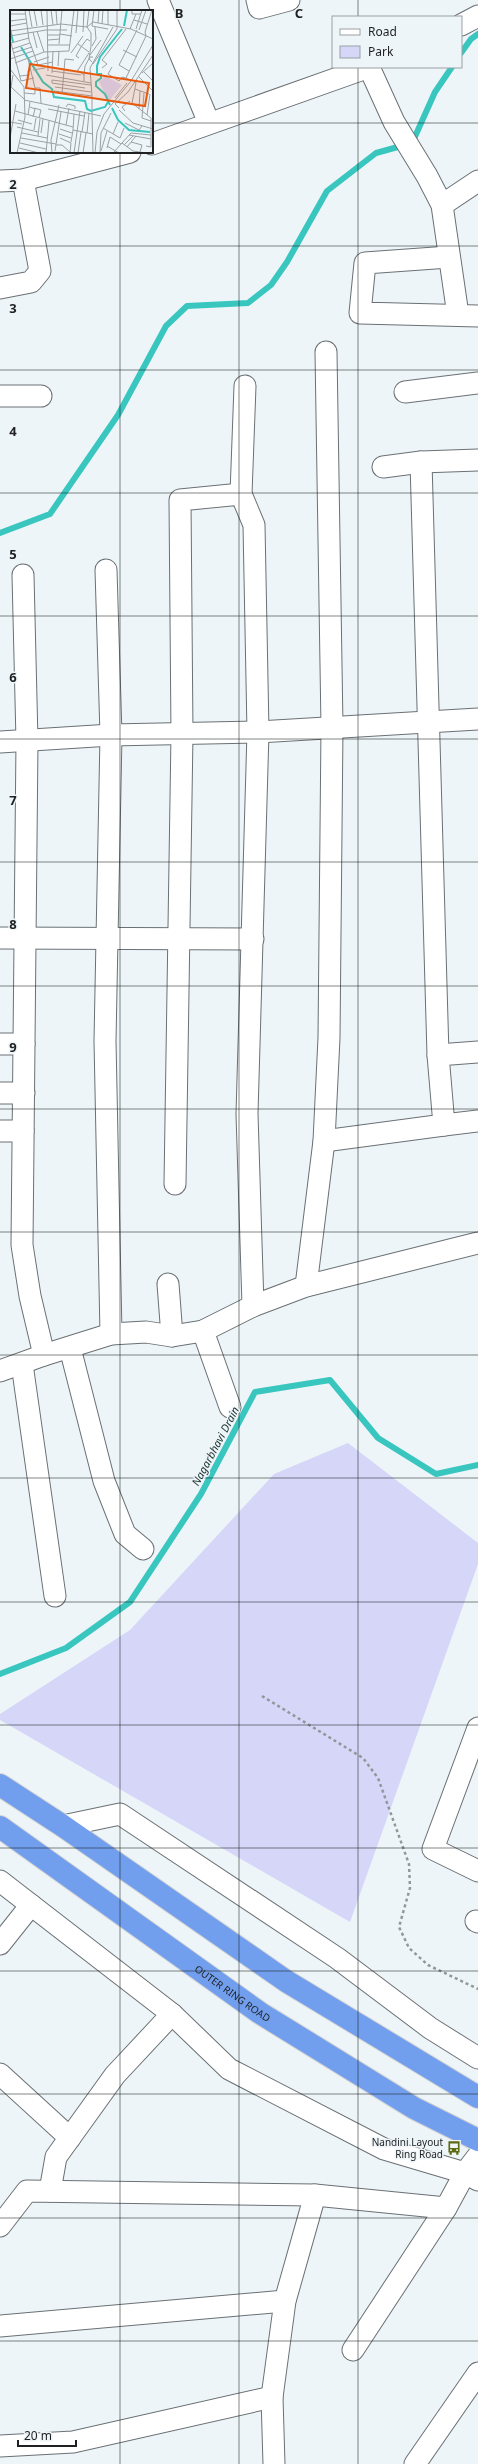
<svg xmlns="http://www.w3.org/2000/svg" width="478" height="2464" font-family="'Noto Sans',sans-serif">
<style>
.green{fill:#d6d6f8}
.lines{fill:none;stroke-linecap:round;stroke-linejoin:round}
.stream{stroke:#39c6bf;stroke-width:6}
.minor-casing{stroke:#6a7074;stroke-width:23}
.highway-casing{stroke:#d2d2d3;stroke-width:24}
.path{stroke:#92979a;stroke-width:2.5;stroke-dasharray:3 3;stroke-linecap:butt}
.minor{stroke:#fff;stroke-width:21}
.highway{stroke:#729fed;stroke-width:22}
.grid{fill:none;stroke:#1e2022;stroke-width:1;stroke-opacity:0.55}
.labels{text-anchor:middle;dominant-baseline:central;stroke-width:3;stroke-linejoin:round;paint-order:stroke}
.street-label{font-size:10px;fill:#1e2022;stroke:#eef5f9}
.poi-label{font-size:10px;fill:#1e2022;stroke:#eef5f9;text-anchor:end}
.water-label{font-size:11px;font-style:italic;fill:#203735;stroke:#eef5f9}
.inset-river{fill:none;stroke:#39c6bf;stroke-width:2}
.inset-road{fill:none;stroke:#9ba0a3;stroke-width:1}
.view{fill:#e8590c;fill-opacity:0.15;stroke:#e8590c;stroke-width:2}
.inset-edge{fill:none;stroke:#1e2022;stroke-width:2}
.grid-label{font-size:13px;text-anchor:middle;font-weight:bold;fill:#1e2022;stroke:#eef5f9;stroke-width:3;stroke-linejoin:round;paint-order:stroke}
</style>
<rect width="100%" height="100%" fill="#eef5f9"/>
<path class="green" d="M348,1443L478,1543V1564L350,1922L0,1720V1714L130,1630L274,1474Z"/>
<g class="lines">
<g class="stream">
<path d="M461,53L471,39L478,34"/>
<path d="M0,533L50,514L118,415L166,326L187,306L248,303L271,285L287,262L327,191L376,153L405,145L413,141L435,92L452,67"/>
<path d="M0,1674L66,1648L130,1602L201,1494L255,1392L330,1380L378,1438L436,1474L478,1465"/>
</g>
<defs>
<g id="minor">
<path d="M158,0L209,123"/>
<path d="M257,0L259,8L289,0"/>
<path d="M461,25L478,16"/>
<path d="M369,67L394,122L427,176L442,205L458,315"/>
<path d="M152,144L369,67"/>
<path d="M0,181L23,180L130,152"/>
<path d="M442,205L478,181"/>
<path d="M449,257L365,263L360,313L478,316"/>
<path d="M0,288L31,282L40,271L23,180"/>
<path d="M405,392L478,383"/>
<path d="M0,396H41"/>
<path d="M421,462L438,1055"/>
<path d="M383,467L421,462L478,460"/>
<path d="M241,494L245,386"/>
<path d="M106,570L111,735L105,1041L111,1334"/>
<path d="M0,742L111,735L258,732L478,719"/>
<path d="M0,938L253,939"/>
<path d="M0,1044H24"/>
<path d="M0,1093H24"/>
<path d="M444,1125L478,1121"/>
<path d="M0,1131H23"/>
<path d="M324,1141L444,1125L438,1055L478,1052"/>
<path d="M175,1184L182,734L180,500L241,494L254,525L258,732L247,1114L253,1306"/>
<path d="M168,1284L172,1336"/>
<path d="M306,1286L324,1141L329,1038L332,727L326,352"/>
<path d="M203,1331L230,1407"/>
<path d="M70,1348L104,1481L125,1534L143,1549"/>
<path d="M44,1355L111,1334L146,1332L172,1336L203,1331L253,1306L306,1286L478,1243"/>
<path d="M22,1364L55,1596"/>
<path d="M0,1371L44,1355L30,1296L22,1245L27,741L23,575"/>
<path d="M478,1728L433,1849L478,1871"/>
<path d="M63,1826L120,1814L337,1958L430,2028L478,2058"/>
<path d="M0,1881L172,2014L229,2069L384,2149L465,2173L478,2180"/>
<path d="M476,1921L478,1922"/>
<path d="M0,1944L31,1905"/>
<path d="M0,2074L70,2138"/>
<path d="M50,2191L56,2157L115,2075L172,2014"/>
<path d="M0,2226L27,2191L315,2195L446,2208L465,2173L478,2156"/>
<path d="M0,2326L285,2301"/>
<path d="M353,2350L446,2208"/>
<path d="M0,2446L73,2442L272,2397"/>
<path d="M274,2464L272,2397L285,2301L315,2195"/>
<path d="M415,2464L478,2373"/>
</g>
<g id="highway">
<path d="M0,1785L63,1826L286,1981L478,2097"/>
<path id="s1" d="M0,1827L260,2013L414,2108L478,2140"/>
</g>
</defs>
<use href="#minor" class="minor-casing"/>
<use href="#highway" class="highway-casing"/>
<path class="path" d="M262,1696L363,1758L378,1778L409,1864L410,1888L399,1927L409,1948L428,1965L478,1989"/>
<use href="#minor" class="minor"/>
<use href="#highway" class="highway"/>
</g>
<path class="grid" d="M120,0V11M239,0V2464M358,0V17M358,67V2464M0,123H11M152,123H478M120,152V2464M0,246H478M0,370H478M0,493H478M0,616H478M0,739H478M0,862H478M0,986H478M0,1109H478M0,1232H478M0,1355H478M0,1478H478M0,1602H478M0,1725H478M0,1848H478M0,1971H478M0,2094H478M0,2218H478M0,2341H478"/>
<defs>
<symbol id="bus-bare" viewBox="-9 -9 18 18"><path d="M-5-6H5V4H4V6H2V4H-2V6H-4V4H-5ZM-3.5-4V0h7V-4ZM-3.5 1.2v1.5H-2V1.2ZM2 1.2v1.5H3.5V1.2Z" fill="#5d6a13" stroke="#eef5f9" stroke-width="2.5" paint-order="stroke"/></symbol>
</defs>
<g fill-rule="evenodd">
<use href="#bus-bare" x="444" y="2138" width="20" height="20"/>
</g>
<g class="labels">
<g class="street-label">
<text stroke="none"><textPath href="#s1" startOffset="286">OUTER RING ROAD</textPath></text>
</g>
<g class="poi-label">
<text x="443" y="2142">Nandini Layout<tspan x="443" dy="12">Ring Road</tspan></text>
</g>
<g class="water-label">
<text transform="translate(215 1446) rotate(-62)">Nagarbhavi Drain</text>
</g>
</g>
<g transform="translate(10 10)">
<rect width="143" height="143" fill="#eef5f9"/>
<path d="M95,66L112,75L99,91L89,72Z" fill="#d6d6f8"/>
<path class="inset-river" d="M114,16L117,0M0,19L3,32M11,37L33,72L42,79L44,87L75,91L77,99L81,101L95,97L98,92M100,95L95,84L86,76V72L91,68V64H87V56L90,47L112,19M102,98L108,110L119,120L140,122"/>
<path class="inset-road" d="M15,0L19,30L28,55L43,52M19,0L22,17M24,0L27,16M31,0L33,15M37,0L38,61M41,0L43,15M46,0L47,14M79,0L77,17L81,23V36L79,49L82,52M84,0L82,16L98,19M98,0V15M122,0V4H131M0,4H15M124,10L137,14M0,11L16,9M83,12L121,19L143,29M88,13L89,0M92,14L93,0M0,16L17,13M120,19L126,4M126,19L132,0M129,20L136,0M0,21L51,14L77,17L83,12M27,21L34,42M23,22L27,38M73,22L74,0M66,23L68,0M50,24L62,26M37,25H50M0,26L36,20H57M38,30L50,29M1,33L11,71M1,33L19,28M49,34L52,0M68,34L79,42M38,35H60M82,36L86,29L85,17M2,39L20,33M113,40L127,47M3,43L22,37M61,43L73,26M80,45L91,30M69,48L66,46L71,37L77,29L80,31M0,49L23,41M24,52L39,47M5,53L34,42L59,41L64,0M83,54L107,19V0M48,56L49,41M102,57L98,64L109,71L112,67L116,68M92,58L97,54L92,50L116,19M0,59L14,77L15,107L7,143M23,60L35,58M67,60L74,65V71M68,60L79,43M42,61L71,65M119,61L109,55L127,20M134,62L143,71M42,63L43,41M132,63L143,53M3,65L1,77L14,89M36,65L81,73M74,65L75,56L80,47H83M10,66L19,65L18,61M129,67L143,81M120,70L116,68L136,26L135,22L142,0M124,70L126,73L122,93L141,108V137L136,136M11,71L24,68M45,77L81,82M25,78H30L31,93M75,78L42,73V70L81,75M125,79L139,84M44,81L82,86V104L91,106M14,83L25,84V78L18,49M134,83L132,108L141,111M52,84L55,49L64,50M82,86L80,58L103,17M143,86V108M105,88L117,73M14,90L82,104L83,143M20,97L25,99L23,107M56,97L58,94L65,96V99M24,98L31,100L29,108M109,98L105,94L118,82L143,45M38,99L74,106M129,99L130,81M109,100L123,113L143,119M5,101L63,117M115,101L112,97L120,91M64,104L63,120L83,124M18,105L20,92M137,105L140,84M8,110L22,114M0,112L12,114M115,113L129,120L132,116M56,115L59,98M7,117L28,122M93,118L110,128L114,118M50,119L62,123M24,120L26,108M72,122L75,102M12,123L37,128M31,123L33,109M77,123L79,103M49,124L61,128M103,124L108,112M119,125L141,129M28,126L30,109M0,128L6,94M11,128L46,134M50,128L61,133L60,143M61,132L63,120M121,132L132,135L130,142M10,133L36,139M112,133L123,141L136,143M46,135H52L60,142M114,135L123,126M97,136L109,143M117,137L126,126M9,138L29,143M97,138L100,127L111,134M45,141L51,102M91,141L97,121M36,143L39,111M42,143L41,130L49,95M64,143L70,101M68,143L71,122M73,143L76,123M85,143L87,122L94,104L121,71L143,35M90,143L91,123L101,103M103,143L121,123L141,125"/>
<path class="view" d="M20,54L139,73L135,96L16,78Z"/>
<rect width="143" height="143" class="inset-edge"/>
</g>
<g class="grid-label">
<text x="179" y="18">B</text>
<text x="299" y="18">C</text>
<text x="13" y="189">2</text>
<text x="13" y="313">3</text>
<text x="13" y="436">4</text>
<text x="13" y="559">5</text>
<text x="13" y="682">6</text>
<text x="13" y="805">7</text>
<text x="13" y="929">8</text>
<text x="13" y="1052">9</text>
</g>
<rect x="332" y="16" width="130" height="52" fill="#eef5f9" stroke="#9ba0a3"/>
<rect x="340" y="29" width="20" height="6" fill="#ffffff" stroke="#9ba0a3"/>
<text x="368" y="36" font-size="12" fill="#1e2022">Road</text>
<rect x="340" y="46" width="20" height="12" fill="#d6d6f8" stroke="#9ba0a3"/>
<text x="368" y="56" font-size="12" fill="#1e2022">Park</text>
<path d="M18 2440v6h58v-6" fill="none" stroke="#1e2022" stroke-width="2"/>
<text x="24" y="2440" font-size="12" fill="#1e2022" stroke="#eef5f9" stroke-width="3" paint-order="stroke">20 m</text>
</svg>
